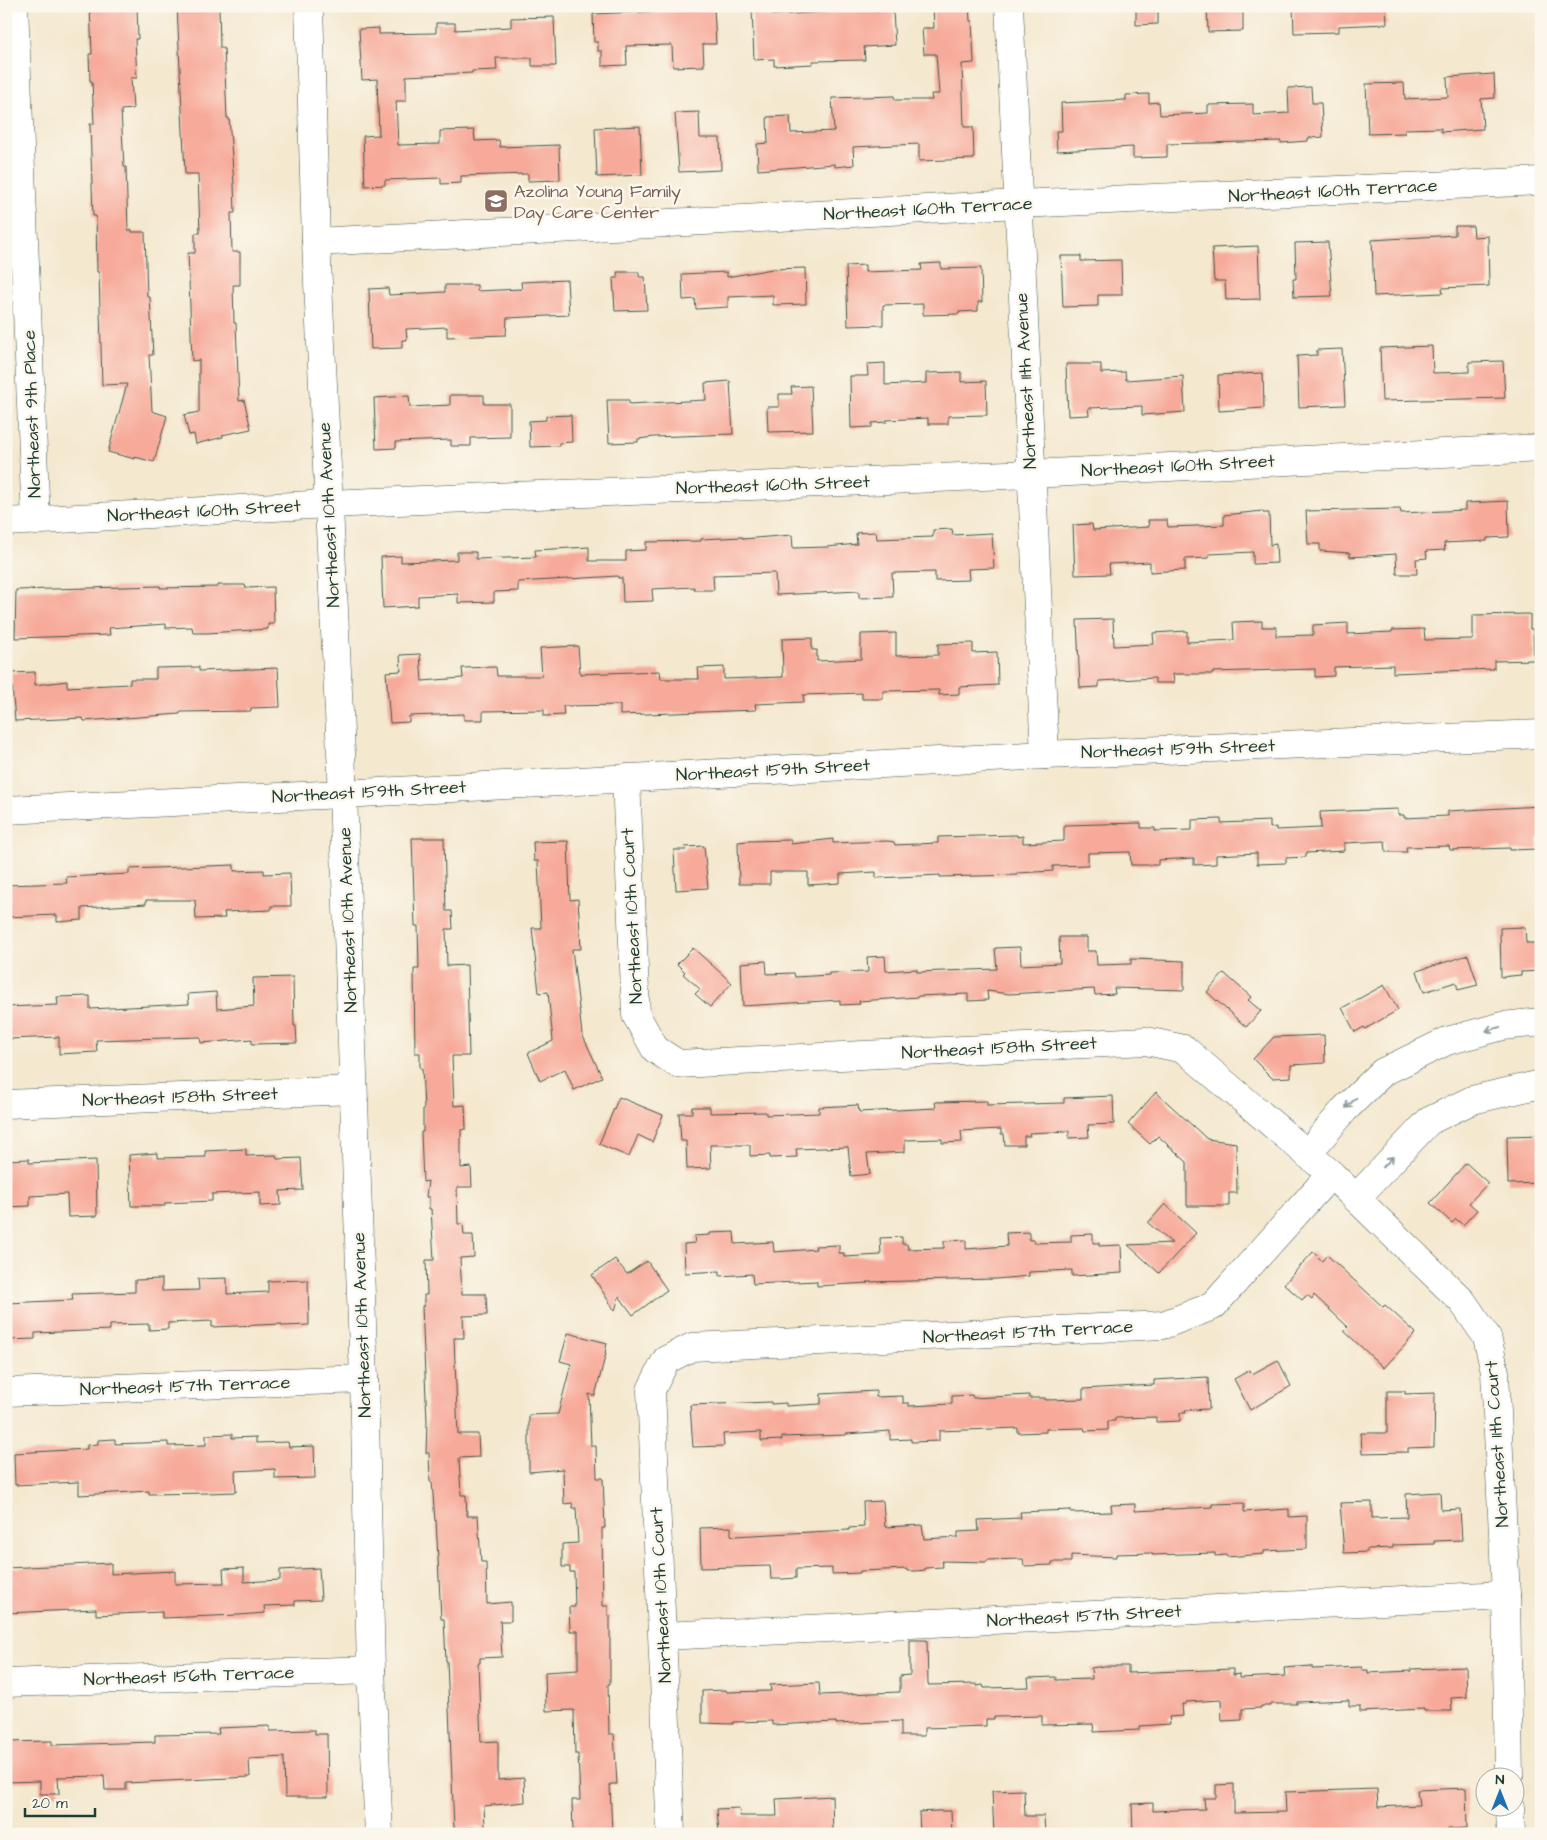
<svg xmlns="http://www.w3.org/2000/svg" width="1547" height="1840" font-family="'Architects Daughter',sans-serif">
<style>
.building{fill:#f7aa9a}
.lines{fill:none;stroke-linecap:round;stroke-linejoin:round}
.minor-casing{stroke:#3f574b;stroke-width:29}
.minor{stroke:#fff;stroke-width:28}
.oneway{stroke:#8f9e9a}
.labels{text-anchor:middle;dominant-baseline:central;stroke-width:5;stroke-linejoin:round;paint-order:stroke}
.education-label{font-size:18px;fill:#785e54;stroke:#fbf7ec;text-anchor:start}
.street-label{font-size:18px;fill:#1f3d34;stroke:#fbf7ec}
</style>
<rect width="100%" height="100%" fill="#fbf7ec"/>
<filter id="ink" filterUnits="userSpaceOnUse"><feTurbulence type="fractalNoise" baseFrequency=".02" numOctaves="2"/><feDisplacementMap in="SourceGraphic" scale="10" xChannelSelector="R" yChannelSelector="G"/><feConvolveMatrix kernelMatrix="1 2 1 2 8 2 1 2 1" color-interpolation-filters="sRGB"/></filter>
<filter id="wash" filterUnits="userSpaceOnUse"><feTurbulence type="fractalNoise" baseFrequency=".0096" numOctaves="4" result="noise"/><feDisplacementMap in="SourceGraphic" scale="20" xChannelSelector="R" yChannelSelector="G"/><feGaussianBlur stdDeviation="1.12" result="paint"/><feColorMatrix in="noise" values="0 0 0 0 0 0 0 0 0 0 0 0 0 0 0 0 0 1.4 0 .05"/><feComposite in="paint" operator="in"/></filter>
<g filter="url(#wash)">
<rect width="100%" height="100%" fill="#f4e8cf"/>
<g id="blocks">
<g class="building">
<path d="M90,6H137L138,39H135L137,78H131L133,109L121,110L124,167H126L128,230H132V232H145L147,297H150L153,355H149L152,411L167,416L154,462L135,457V459L108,452L127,384L102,385L99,272H97L96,216H93L90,124H94L92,81H90L89,54H92Z"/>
<path d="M177,6H219L220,48H224L227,118H229L234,184L235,213H231L232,252H240V285H233L234,323H236L239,401L244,400L251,429L222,435L223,437L196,444L194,434L189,435L184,415L199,412V360L192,361L188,253H195V233H200L198,174H185Z"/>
<path d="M828,6L862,7V11L893,10L895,45L864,47L865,60L813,61V64L774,66V59L754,60L752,8H771L772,15L828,12Z"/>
<path d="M933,6H969L970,21H972L974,63L962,64L964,127H973L974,159L919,161V144L853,147L854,165L835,167V164L758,170L757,144L768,143L767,117L790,116L791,133L834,131L832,98L894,96L895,100H932L931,94H939L936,54H924L922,28H934Z"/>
<path d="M1136,6H1158V24L1136,25Z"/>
<path d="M1207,6H1243V31L1208,32Z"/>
<path d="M1293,6H1386L1387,24L1339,26V32L1294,33Z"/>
<path d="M714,9L716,44H703L704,66L673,67L672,45L626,46L627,65L602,66V51H598V42H594L593,14Z"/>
<path d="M554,17L556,66H532V58H496L497,70L472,71V73L406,76V101H396L398,145L440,144V131L474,130L475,141L499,140L500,147L559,145L560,180L528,181V174L461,176V183L441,184V178L385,180V185L365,186L363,136L379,135L377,79L362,80L359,29L379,28V34L436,33V23H455V30L511,27V18Z"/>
<path d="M1494,74L1495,98L1481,99L1483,129L1441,132V128L1405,129V133L1368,134L1366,84L1404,83L1405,99L1448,97L1447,77Z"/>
<path d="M1311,87L1312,103H1321L1323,137L1308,138V141L1281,143V141L1167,144V157L1133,158V147L1057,151L1056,131H1062L1061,103L1126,100V95L1149,94V103L1159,102L1160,115L1208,113V105L1253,104V115L1289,113L1288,88Z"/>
<path d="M699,112L700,138H720L721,170L679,172L675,113Z"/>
<path d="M640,126L642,175L597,177L595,128Z"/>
<path d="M1455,226H1473L1474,237L1488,236L1489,286L1442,288L1443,293L1374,296L1372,240L1455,235Z"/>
<path d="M1328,242L1332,296L1294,297L1293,279H1296L1295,243Z"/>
<path d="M1258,246L1260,299L1226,300L1225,281H1214L1212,248Z"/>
<path d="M1061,256H1081V261L1121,260L1122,295H1098V306L1063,307Z"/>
<path d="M941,263V269L981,268L982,302H978V311L959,312V314L923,315V304L883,305V325L848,326L846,266L865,265V272L922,270L921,264Z"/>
<path d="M805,268L806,304L773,305V295L728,297V307L696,309L695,299L683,300L682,274L727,272V277L772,269Z"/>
<path d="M617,272H639V277H645L647,310L615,311L613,278H618Z"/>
<path d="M567,280L569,315L507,318L506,335L447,337V327L406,329L407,340H402V348L371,349L369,289L388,288L389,295L445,292V285H477V291L522,289L521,282Z"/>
<path d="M1432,346L1433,373L1469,372V362L1503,361L1505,398L1382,401L1380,348Z"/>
<path d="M1342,349L1345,405L1299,407L1297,356L1317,355V350Z"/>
<path d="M885,363V385L926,383V373L961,372V382L986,381L987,415L948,416V424H928V418L886,420L887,422L872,423V427L851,428L850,376H868L867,364Z"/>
<path d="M1066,364H1101V373L1125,372L1126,380L1183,376L1185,412L1142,415V406L1088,408L1089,415L1068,416Z"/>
<path d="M1263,373L1264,408L1219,411L1218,375Z"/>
<path d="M730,381L733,434L654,437L638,439V442L609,443L607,400H629V404L706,400L705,383Z"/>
<path d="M811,386L813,431L768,432L767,407H779V394H792L791,387Z"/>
<path d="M450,395H484V404H510V437L471,438V446H451V440L396,442V448L376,449L374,398L409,396L410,407L450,405Z"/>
<path d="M571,415L572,442L559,443V446L530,447L529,421L546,420V416Z"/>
<path d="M1508,501L1509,537L1487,538V541L1444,543L1445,550L1426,551L1427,558L1416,559L1417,574H1397L1396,554L1350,557V553L1320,551V544H1308L1306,511L1400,509L1401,513L1465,510V503Z"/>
<path d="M1263,511V513H1269L1270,545L1276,544L1277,563L1253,564V552L1209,554V558L1185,559V570L1150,572V562L1109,564L1110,574L1075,575L1073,525L1092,524L1093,530L1149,527L1148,520H1167L1168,527L1224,525V515Z"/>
<path d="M952,529L953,535L992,533L994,568L968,569L969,580L935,581V572L892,573L893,597L859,598V591L776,595L775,573L713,575L714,590H694V587L652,589L653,601L623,602L622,578H618V576L518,582V591L494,592V602L458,603V594L418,596V606L383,608L381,557L401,556V562L457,560V552H476V559L536,557L535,550L589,547V561H626V551L646,550V542L701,541V539L743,537V539L792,535L793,548L827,547L857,544L856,533L876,532L877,539L933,537V530Z"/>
<path d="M218,585H245L246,588L273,587L274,624H268V629L207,633H193L192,627L166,628V624L109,628L110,635L15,638L16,590L160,586V588L218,587Z"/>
<path d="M1530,614V629H1533L1534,660L1494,661V669L1393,673V665L1334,667V676L1315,677V669L1213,672V674H1173L1174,683H1155V678L1099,681V687L1080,688L1077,620L1113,619L1114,646L1154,644L1153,633L1187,631V642L1234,640L1233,622L1262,621V627H1276V636L1313,635V625L1348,623V634L1392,632V630L1424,629L1425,640L1473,639V615Z"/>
<path d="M896,633V656L938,655V644L973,643V653L997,652L998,685L959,687V694L939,695V690L883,691V699H862V693L803,695L804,702L755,704L756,710L620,715V705L563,706L564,715L544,716V710L483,711V720H464V714L409,716V722L390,723L386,672L401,671L400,655L420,654L422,681L463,678L462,668L496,667L497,676H542L540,648L578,646L580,674L660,671L661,679H699L698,668L724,667V679L783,677L782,639L812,638V650H817V661L861,659V634Z"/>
<path d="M199,667V671L278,668L280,707L251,708V711L180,712V714L84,721L83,718L15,721L11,673L35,672V685L67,681V687L130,684V679H156V668Z"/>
<path d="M1541,806V838H1537L1538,849L1510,850V848L1450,850L1449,846L1406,847L1407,852H1386L1385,841L1344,843V851L1306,853V857L1286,858V863L1257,864V853L1216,855V864L1194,865V858L1158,860V865H1131L1130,852L1088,853V865L1053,866V871L1017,873V875L940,877V875L876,878V872L840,874V883L808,885V872H770V884H739L738,842L748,841L791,840V844L833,839V843L888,841L894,842L895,845L938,843V837L1017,835V837L1023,836V843L1064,841V825L1141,823V828H1155V831L1192,830V820L1221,819V823L1270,821V828L1276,827V830L1321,828L1320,812L1398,809V815H1404V818L1448,816V811Z"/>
<path d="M412,838H444L446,911H452L453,929H446L447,966L467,965L469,1056H452L454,1106L465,1105L466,1129L461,1130V1168L471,1167L472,1187H457L458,1224H463L464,1235H473L474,1257L460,1258L462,1294H486L487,1315L463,1316L464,1338H454L458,1434H478L479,1457L459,1458L461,1495H466L467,1516H478L481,1562H486L487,1604L511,1602V1621H500L502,1657L480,1658V1663H478L481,1742L498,1741V1780L524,1778L525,1802L484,1806L485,1827L454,1828L447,1661H446L444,1619H441L436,1520L435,1521L432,1482H430L429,1453H426L427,1421L422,1306H424V1295H427L426,1260H434L431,1209H429V1197H426L428,1181L423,1182L421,1132H423V1108H424L422,1068H420V1053H415L414,969H419L418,926H415Z"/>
<path d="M568,841L570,900L578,899L581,949H572L582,1034L602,1077L574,1090L565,1069L540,1081L528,1053L553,1041L548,992L539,993L532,928H541L538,861H534L533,842Z"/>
<path d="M704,846L708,888L676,890L674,850H686L685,847Z"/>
<path d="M234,865V871L264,870V874L290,873L291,906H271V910L224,912L225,918L196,919L195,900H146V904L82,908V920L57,922V915L6,917V885L67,883L66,877L129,874V869Z"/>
<path d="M1525,927L1526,943H1541V971L1521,972V975L1501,977L1500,928Z"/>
<path d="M1059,937H1087V951H1096L1097,965L1131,964V959L1184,961V990L1114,988L1115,994L1095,995L1094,989L1009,994L987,991L988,1000L968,1001V994L918,996V997L859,1001L860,1004L840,1005V1000L743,1006L741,963L766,961L767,974L794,973L795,977L829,975V973L868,972L867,957L885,956L886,971L917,969V972L997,969L995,948L1020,947L1021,965L1060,963Z"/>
<path d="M693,948L732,983L710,1007L695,994L700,989L683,974L685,972L677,964Z"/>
<path d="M1468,955L1478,985L1458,990L1456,982L1424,992L1417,971Z"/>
<path d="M1224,973L1251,997L1248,1000L1261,1011L1246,1027L1207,992Z"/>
<path d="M293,977L294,1026H296L297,1043L252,1044V1039L201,1043L200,1037L96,1040L97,1052L59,1054V1037L8,1039L6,1007L58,1005L57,997L90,996V1009L189,1004L188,994L216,992L217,1009L254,1006L253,978Z"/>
<path d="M1384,985L1398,1010L1365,1029L1364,1027L1355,1032L1342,1008Z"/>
<path d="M1324,1035L1325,1063L1291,1065V1077L1272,1078L1253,1059L1274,1037Z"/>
<path d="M1156,1092L1207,1139L1236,1143L1237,1193H1229V1206H1187V1162L1158,1136L1150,1144L1128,1124Z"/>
<path d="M1113,1096L1114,1124L1088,1125L1089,1137L1069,1138V1131L1029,1133L1030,1136H1024V1145H1005L1004,1134H1001V1129L961,1131L962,1142L942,1143V1139L905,1140V1152L867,1154L870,1174L851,1176L848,1147L796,1149L797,1157L770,1158V1155L750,1156V1145H710L711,1168L687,1169L686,1141H681L679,1113H692V1107H710V1113L766,1112V1115L819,1113V1107L858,1105L859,1112L936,1108L935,1102L987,1101V1105L1064,1103V1098Z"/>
<path d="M619,1097L663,1115L652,1142L638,1135L629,1157L599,1144Z"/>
<path d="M1541,1135V1183L1508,1184L1507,1136Z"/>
<path d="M246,1149V1156L276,1155L277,1159L301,1158L303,1190L280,1191L281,1205L260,1206V1192L212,1194V1201L165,1203V1206H131L129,1155L157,1153V1158L206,1157L205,1151Z"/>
<path d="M29,1159V1163L96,1160L97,1216L68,1217L67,1194L30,1196V1206L6,1207V1160Z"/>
<path d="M1466,1163L1488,1183L1469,1203L1477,1210L1463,1225L1456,1219L1452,1223L1430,1203Z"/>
<path d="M1165,1204L1196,1233L1159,1273L1128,1245L1172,1243L1148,1223Z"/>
<path d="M734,1232L735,1244L773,1242L774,1252L816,1249L815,1246L839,1245V1253H844V1257L881,1255L880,1238L902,1237V1244H907L908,1249L944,1248V1241L966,1240V1249L1007,1246L1006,1233L1029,1232V1240H1034V1243L1071,1242V1235L1093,1234V1243H1099V1246L1121,1245L1122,1273L1072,1276V1270L1029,1272V1276L996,1279L867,1282L868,1283L817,1286V1281L753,1284L752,1274L720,1276V1271L685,1273L684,1244L695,1243L694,1236L710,1235V1233Z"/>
<path d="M1313,1252L1322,1261L1327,1255L1383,1307L1385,1305L1416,1333L1384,1368L1344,1331L1348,1327L1314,1295L1312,1299L1307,1295L1302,1300L1284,1284Z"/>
<path d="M615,1259L627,1274L647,1261L667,1290L633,1315L619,1296L615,1311L592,1275Z"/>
<path d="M227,1278V1294L268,1292V1281L308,1280L309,1325L282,1326V1324L212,1327V1321L168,1323V1329L149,1330V1324L110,1325V1330L35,1333V1339L8,1340L7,1303L73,1300L72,1294L135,1292V1280L162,1279V1291L199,1290L198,1279Z"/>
<path d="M568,1333L607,1343L605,1353H606L595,1396L589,1394L591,1446H596L597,1478H603L605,1528H602L603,1606H608V1616H610V1684H608L609,1734H614L617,1784H610L612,1834H573L572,1800H580L578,1754H575L574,1710L546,1711L545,1672L578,1670V1631H570L569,1607H575L574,1572H570V1567H562V1544L578,1543L576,1508H573L572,1503L564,1504L563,1469L529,1472V1415L558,1414L571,1364L560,1361Z"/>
<path d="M1278,1360L1291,1386L1250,1410L1234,1379L1250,1370L1252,1374Z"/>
<path d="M1208,1377L1209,1409L1185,1410L1186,1413H1180V1421L1156,1422V1417L1115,1418V1421H1108V1430L1085,1431L1084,1428L1046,1429V1432L1018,1433V1428L939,1431V1441L911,1442V1439L890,1440V1431L846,1434V1435L782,1437V1440L761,1441V1432L723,1434L724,1446L693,1447L690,1405L771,1402V1404L786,1403V1406L821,1404V1394L876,1391V1397L903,1396V1403H909V1406L952,1404V1396L972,1395L973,1398L1029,1395V1398H1045V1400L1083,1399V1389L1154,1385V1380Z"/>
<path d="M1387,1391H1405V1394L1435,1393L1434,1447L1408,1448V1452L1362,1453L1361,1433H1387Z"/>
<path d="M232,1434V1438L256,1437V1443L288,1442L289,1447L314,1446L315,1478L275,1479V1469L235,1471L236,1492L208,1493L149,1494V1491L79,1495V1482L15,1485L14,1453L87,1449V1445L98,1444V1440L115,1439V1444L168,1442V1446L206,1445V1435Z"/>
<path d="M1440,1492L1441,1510L1460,1509L1462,1540L1434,1541V1544L1393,1545V1548L1367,1549V1552L1344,1553L1340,1503L1372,1502V1518L1407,1517L1406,1494Z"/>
<path d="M883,1501L885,1527L922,1525L924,1539L958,1537V1532L979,1531L978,1520L1021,1518L1020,1512L1071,1510V1513L1112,1512L1111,1505L1135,1504V1511L1212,1507V1504L1244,1503V1512L1289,1509V1517L1307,1516V1549L1264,1551V1554L1227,1557L1226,1555L1215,1556V1553L1152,1555V1553L1116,1554V1557L1071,1555V1562H1052V1565L1024,1566L1023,1559L987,1560V1562L942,1561L943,1567L925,1568V1570L916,1571H907V1569L860,1571V1573L832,1574V1568L796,1569V1578L783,1579H771L770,1566L701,1568L700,1528L731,1527V1535L734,1536L849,1530V1528L864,1527L863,1502Z"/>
<path d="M111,1563V1574L175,1571V1584L224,1583L223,1569L244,1568V1582L280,1580V1570L319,1568L321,1600L295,1601V1605L264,1606L265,1613L239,1615L162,1618V1612L96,1615V1609L6,1613V1568Z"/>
<path d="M910,1640H927L928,1685L977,1684V1686L983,1685L984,1688L1029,1687L1028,1678L1056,1677V1680L1092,1679L1091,1668L1104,1666H1128V1673L1233,1669V1675L1239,1674V1678L1285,1676L1284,1668L1312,1666V1669L1362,1667V1670H1368V1673L1411,1671V1669L1466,1667L1467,1697L1451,1698L1452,1711H1424V1709L1360,1712V1706H1349V1700L1297,1702V1704H1270V1706H1261V1708L1242,1709V1720L1222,1721L1221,1700L1186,1702V1704H1182L1183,1716L1169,1717L1170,1724L1139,1726V1730L1094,1732L1093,1724L1042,1725V1716L994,1717V1719H986V1726L924,1728V1736H901V1721L836,1724V1722L772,1725V1721L733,1722V1724L702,1723V1691L726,1690L727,1692L771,1691L770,1685L819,1683L820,1695L900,1692V1676L910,1675Z"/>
<path d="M270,1726V1731L315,1730V1734H327L328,1797H285L284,1757L249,1759L250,1777L126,1783V1790H105L104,1776L58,1777L59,1794H40V1781L6,1782V1742L52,1741V1745L155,1742V1735L219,1734L218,1728Z"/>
<path d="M1234,1784V1813L1286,1812L1285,1792L1377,1789L1378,1807L1419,1805L1417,1790L1466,1788L1467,1828L1448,1829V1831L1406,1834H1133L1132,1804L1153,1803V1811L1205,1809L1204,1798H1216V1785Z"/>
<path d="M1024,1790L1025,1816H1044L1045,1834H994L992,1791Z"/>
<path d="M832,1796L833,1834H719L717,1809L739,1808L740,1816H777L776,1799Z"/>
<path d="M935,1811H951L952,1834H920L919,1812Z"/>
</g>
</g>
</g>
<g filter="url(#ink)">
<use href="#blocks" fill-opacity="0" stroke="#3f574b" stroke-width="1"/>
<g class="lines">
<defs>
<g id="minor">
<path d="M14,6L36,521"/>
<path d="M309,6L316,242L343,794L364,1379L371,1670L379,1834"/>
<path d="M1009,6L1045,755"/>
<path d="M316,242L1018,204L1541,181"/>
<path d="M6,522L328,504L1031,474L1541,448"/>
<path d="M626,778L636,1015L655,1049L678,1064L1146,1041L1184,1049L1331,1174L1462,1301L1487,1337L1495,1372L1506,1595L1509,1778"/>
<path d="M6,810L343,794L1045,755L1541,734"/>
<path d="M6,1104L353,1090"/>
<path d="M1307,1154L1345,1109L1383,1072L1447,1041L1503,1026L1541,1022"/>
<path d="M1356,1198L1429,1121L1472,1100L1541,1084"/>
<path d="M6,1392L364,1379"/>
<path d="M663,1636L1506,1595"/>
<path d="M6,1683L371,1670"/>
<path d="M1510,1808L1511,1834"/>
<path d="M671,1834L651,1390L666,1360L692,1347L1163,1325L1213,1306L1331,1174"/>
</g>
</defs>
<use href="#minor" class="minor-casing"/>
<use href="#minor" class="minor"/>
</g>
<defs><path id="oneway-shaft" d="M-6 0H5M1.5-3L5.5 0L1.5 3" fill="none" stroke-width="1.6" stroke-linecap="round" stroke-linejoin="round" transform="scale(1.25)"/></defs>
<g class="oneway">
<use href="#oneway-shaft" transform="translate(1493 1029) rotate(165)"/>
<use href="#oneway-shaft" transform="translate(1351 1103) rotate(136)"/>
<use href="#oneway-shaft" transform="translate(1388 1162) rotate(-46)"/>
</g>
</g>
<defs>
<symbol id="school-square" viewBox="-11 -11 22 22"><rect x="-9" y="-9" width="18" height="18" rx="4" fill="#8d6e63" stroke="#fbf7ec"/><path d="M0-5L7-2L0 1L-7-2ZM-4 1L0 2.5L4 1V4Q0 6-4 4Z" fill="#fff"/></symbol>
</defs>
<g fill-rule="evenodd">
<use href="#school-square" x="482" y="187" width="28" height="28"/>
</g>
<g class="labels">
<g class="education-label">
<text x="514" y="191">Azolina Young Family<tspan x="514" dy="21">Day Care Center</tspan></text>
</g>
<g class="street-label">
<text transform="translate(1333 191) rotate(-3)">Northeast 160th Terrace</text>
<text transform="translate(928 209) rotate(-3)">Northeast 160th Terrace</text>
<text transform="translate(1026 381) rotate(-93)">Northeast 11th Avenue</text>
<text transform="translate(32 414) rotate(-92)">Northeast 9th Place</text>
<text transform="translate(1178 466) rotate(-3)">Northeast 160th Street</text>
<text transform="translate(773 485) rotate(-2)">Northeast 160th Street</text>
<text transform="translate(204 511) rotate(-3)">Northeast 160th Street</text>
<text transform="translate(329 515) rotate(-93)">Northeast 10th Avenue</text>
<text transform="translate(1178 749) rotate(-2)">Northeast 159th Street</text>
<text transform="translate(773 770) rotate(-3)">Northeast 159th Street</text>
<text transform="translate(369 792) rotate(-3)">Northeast 159th Street</text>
<text transform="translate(632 916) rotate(-93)">Northeast 10th Court</text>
<text transform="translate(348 920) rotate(-92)">Northeast 10th Avenue</text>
<text transform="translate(999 1048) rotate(-3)">Northeast 158th Street</text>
<text transform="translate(180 1097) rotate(-2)">Northeast 158th Street</text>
<text transform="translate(362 1325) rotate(-92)">Northeast 10th Avenue</text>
<text transform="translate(1028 1332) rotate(-3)">Northeast 157th Terrace</text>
<text transform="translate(185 1386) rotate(-2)">Northeast 157th Terrace</text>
<text transform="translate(1497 1444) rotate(-94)">Northeast 11th Court</text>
<text transform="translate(661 1595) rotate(-93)">Northeast 10th Court</text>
<text transform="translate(1084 1616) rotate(-3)">Northeast 157th Street</text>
<text transform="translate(189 1676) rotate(-2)">Northeast 156th Terrace</text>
</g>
</g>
<rect width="1547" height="1840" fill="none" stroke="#fbf7ec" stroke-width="25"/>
<g transform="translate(1500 1792)"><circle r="24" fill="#fbf7ec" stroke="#a3ada2"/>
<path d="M0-4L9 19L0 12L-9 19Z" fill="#1f6fb2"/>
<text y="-8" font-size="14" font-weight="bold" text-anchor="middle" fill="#1f3d34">N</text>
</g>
<path d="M25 1808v8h70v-8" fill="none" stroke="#1f3d34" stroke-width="2.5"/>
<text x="32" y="1808" font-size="15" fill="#1f3d34" stroke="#fbf7ec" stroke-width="4" paint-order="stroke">20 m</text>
</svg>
